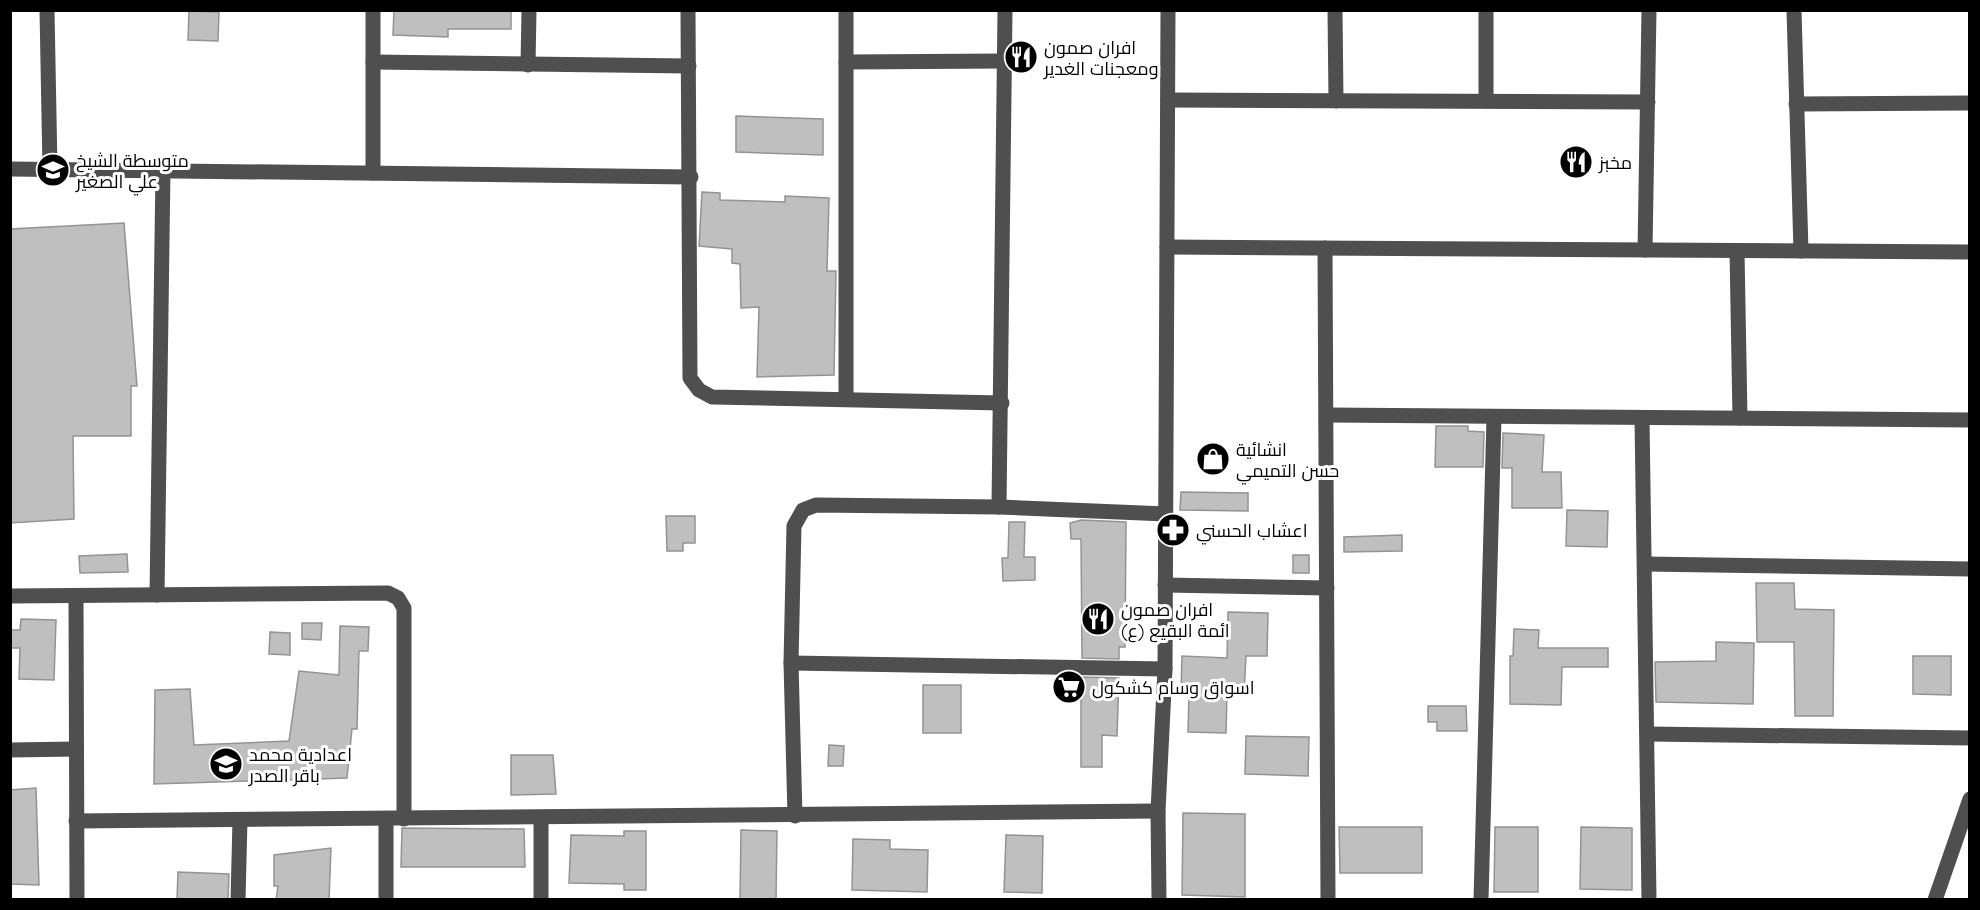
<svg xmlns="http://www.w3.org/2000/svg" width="1980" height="910" font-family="Quicksand,Cairo,sans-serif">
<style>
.building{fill:#bfbfbf;stroke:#939393;stroke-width:1.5}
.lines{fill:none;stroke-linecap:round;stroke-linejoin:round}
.minor{stroke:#4f4f4f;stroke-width:15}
.labels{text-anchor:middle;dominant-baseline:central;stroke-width:6;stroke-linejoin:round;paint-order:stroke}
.poi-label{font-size:18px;fill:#000;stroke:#fff;text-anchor:start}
</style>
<rect width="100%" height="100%" fill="#fff"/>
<g class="building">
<path d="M394,10H511V29H448V37L393,35Z"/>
<path d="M189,11L219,12L218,41L188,40Z"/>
<path d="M736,116L823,119V155L736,152Z"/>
<path d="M702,192L720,193V200L785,202V196L829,198L827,271H836L834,375L757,377L759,307L741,308L740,264L732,263V249L699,246Z"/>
<path d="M124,223L137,386H131V436H73L74,519L10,523V229Z"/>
<path d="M1436,426H1468V431L1484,432L1483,467H1435Z"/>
<path d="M1503,433L1544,435L1542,472H1561L1562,508H1512V468H1502Z"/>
<path d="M1181,492L1248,493V511L1180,510Z"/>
<path d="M1567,510L1608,511L1607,547L1566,546Z"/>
<path d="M666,516H695V543H683V551H667Z"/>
<path d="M1081,520L1126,522L1125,647H1119V659L1082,658L1081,539H1071L1070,523Z"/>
<path d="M1009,522H1025L1024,557H1035V580L1003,581L1002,558H1008Z"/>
<path d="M1402,535V551L1344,552V537Z"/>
<path d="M127,554L128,572L80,573L79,556Z"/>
<rect x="1293" y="555" width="16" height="18"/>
<path d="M1756,583H1794L1795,609L1834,610L1833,716H1795L1794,642H1757Z"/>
<path d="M1228,612L1268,613L1267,656H1246L1244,695L1227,694L1226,733L1188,732L1189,692H1181L1182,656L1227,658Z"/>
<path d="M21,619L56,620L54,680L19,679L20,648H10V630H20Z"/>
<path d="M302,623H322L321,640L302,639Z"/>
<path d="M340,626L369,627L368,651H359L357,729H352L347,778L154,784L155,690L190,689L194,745L289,741L299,671L339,675Z"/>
<path d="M1514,629L1539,630L1538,648H1608V667H1562L1561,705L1510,704V656H1513Z"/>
<path d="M270,632L290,633V655L269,654Z"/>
<path d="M1716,642L1754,643L1753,704L1656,702L1655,662L1716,661Z"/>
<path d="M1913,656H1951V695L1913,694Z"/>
<path d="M1081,677L1119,678L1117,736L1102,735V767H1081Z"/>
<rect x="923" y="685" width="38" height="48"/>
<path d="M1428,706H1466L1467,731H1437V722H1428Z"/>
<path d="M1246,736L1309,737L1308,776L1245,774Z"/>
<path d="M829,745L844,746L843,766H828Z"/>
<path d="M511,755H553L556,794L511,795Z"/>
<path d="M36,788L39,885L10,884V790Z"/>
<path d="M1183,813L1245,814V897L1182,895Z"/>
<path d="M1339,827H1422V873H1340Z"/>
<path d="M1495,827H1538V892H1494Z"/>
<path d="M1581,827L1632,828V890L1580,889Z"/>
<path d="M402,828L524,829L525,867H401Z"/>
<path d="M741,830L777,831L776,900H740Z"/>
<path d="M624,831H646V890H624V884L569,883L571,835L624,836Z"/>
<path d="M1006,835L1043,836L1042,893L1004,892Z"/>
<path d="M853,839L890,840V849L928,850L927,892L852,890Z"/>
<path d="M331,848L329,900H276L278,886H274V855Z"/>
<path d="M178,872L229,874L228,900H177Z"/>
</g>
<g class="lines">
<g class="minor">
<path d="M47,10L50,169"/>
<path d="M373,10V173"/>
<path d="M688,10L690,378L699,390L712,397L1002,403"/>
<path d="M846,10V399"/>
<path d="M1335,10L1336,101"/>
<path d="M1486,10V101"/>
<path d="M1794,10L1801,251"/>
<path d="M373,62L689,66"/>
<path d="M846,62L1005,61"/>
<path d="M528,65L529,10"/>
<path d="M1168,100L1648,102"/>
<path d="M1796,104L1970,103"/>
<path d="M10,169L691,177"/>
<path d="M1167,247L1970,252"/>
<path d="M1325,248L1328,900"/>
<path d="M1645,250L1649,10"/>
<path d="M1737,251L1740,418"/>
<path d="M1327,415L1970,420"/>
<path d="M1642,418L1649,900"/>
<path d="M999,507L1005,10"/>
<path d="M1645,564L1970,569"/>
<path d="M1165,585L1327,588"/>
<path d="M157,595L163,170"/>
<path d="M10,596L388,593L398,598L404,608V819"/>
<path d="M76,596L77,900"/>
<path d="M791,663L1165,669"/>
<path d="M1648,734L1970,738"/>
<path d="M10,750L76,749"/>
<path d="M795,816L791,663L794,526L803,510L816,505L999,507L1166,514"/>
<path d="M541,818V900"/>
<path d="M386,819V900"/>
<path d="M76,821L1158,811"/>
<path d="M238,900L240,820"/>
<path d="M1159,900L1158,811L1165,669L1168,10"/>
<path d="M1481,900L1494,417"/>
<path d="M1935,900L1970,799"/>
</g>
</g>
<defs>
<symbol id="restaurant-disc" viewBox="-11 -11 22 22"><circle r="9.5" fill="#000" stroke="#fff"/><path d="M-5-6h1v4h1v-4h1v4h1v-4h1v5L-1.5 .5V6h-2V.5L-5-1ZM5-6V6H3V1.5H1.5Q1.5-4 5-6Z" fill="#fff"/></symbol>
<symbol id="school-disc" viewBox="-11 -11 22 22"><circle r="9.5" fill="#000" stroke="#fff"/><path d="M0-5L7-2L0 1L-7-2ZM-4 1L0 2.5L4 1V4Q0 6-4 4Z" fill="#fff"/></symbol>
<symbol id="shop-disc" viewBox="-11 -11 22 22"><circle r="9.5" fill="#000" stroke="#fff"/><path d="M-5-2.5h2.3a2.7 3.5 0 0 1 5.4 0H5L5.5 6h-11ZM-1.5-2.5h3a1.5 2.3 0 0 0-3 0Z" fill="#fff"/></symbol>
<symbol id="pharmacy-disc" viewBox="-11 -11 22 22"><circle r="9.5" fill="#000" stroke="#fff"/><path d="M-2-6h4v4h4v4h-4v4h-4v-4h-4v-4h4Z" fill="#fff"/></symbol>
<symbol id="supermarket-disc" viewBox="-11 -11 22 22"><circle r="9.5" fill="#000" stroke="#fff"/><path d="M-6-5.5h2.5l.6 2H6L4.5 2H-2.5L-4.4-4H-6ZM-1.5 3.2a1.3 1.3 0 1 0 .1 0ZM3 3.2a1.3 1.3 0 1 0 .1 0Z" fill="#fff"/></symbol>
</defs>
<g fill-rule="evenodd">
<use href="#restaurant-disc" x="1002" y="38" width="38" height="38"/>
<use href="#restaurant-disc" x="1557" y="143" width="38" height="38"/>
<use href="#school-disc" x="34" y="151" width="38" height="38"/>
<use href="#shop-disc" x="1194" y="440" width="38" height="38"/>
<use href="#pharmacy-disc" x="1154" y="511" width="38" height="38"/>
<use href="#restaurant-disc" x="1079" y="600" width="38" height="38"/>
<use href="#supermarket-disc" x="1050" y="668" width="38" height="38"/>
<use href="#school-disc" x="207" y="745" width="38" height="38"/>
</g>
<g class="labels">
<g class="poi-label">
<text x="1044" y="47">افران صمون<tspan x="1044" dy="21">ومعجنات الغدير</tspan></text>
<text x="76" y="160">متوسطة الشيخ<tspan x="76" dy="21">علي الصغير</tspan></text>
<text x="1599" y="162">مخبز</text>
<text x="1236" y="449">انشائية<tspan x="1236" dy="21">حسن التميمي</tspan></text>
<text x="1196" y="530">اعشاب الحسني</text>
<text x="1121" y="609">افران صمون<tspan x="1121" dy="21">ائمة البقيع (ع)</tspan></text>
<text x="1092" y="687">اسواق وسام كشكول</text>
<text x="249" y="754">اعدادية محمد<tspan x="249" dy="21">باقر الصدر</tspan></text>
</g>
</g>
<rect width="1980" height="910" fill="none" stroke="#000000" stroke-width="24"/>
</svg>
